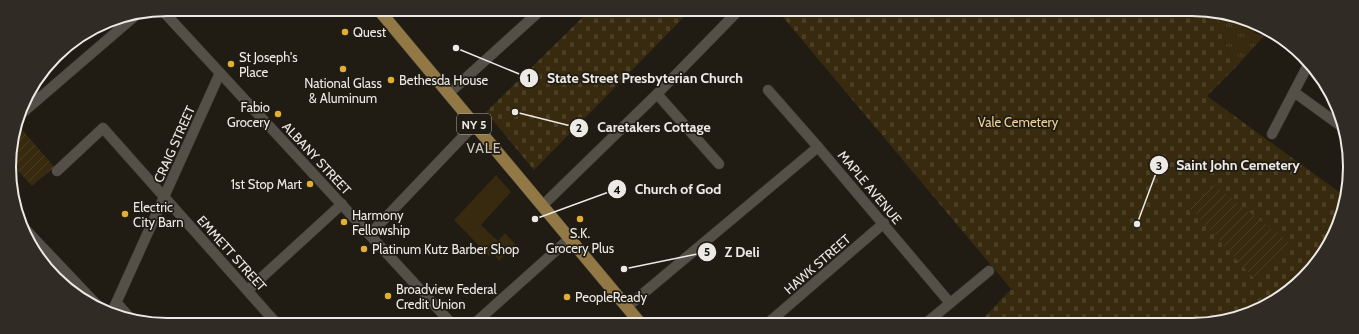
<svg xmlns="http://www.w3.org/2000/svg" width="1359" height="334" font-family="Cabin,sans-serif">
<style>
.grass{fill:#372a0e}
.cemetery{fill:url(#cemetery-stones)}
.park{fill:url(#park-tufts)}
.garden{fill:url(#garden-furrows)}
.lines{fill:none;stroke-linecap:round;stroke-linejoin:round}
.minor-casing{stroke:#3b3934;stroke-width:11}
.major-casing{stroke:#3b3934;stroke-width:13}
.minor{stroke:#544f47;stroke-width:10}
.major{stroke:#917845;stroke-width:12}
.poi-dot{fill:#e2af34;stroke:#201c14;stroke-width:1.5}
.labels{text-anchor:middle;dominant-baseline:central;stroke-width:3.5;stroke-linejoin:round;paint-order:stroke}
.shield{fill:#201c14;stroke:#b0aca6;stroke-width:1}
.shield-label{font-size:12px;font-weight:bold;fill:#edeae5}
.poi-label{font-size:13px;fill:#edeae5;stroke:#201c14;text-anchor:start}
.park-label{font-size:13px;fill:#f0d294;stroke:#201c14}
.street-label{font-size:13px;fill:#edeae5;stroke:#201c14}
.neighbourhood-label{font-size:14px;letter-spacing:1px;fill:#cdc8be;stroke:#201c14}
.rim{fill:none;stroke:#edeae5;stroke-width:2}
.leader{fill:none;stroke:#edeae5;stroke-width:1.5}
.callout-dot{fill:#edeae5;stroke:#201c14;stroke-width:1.5}
.mark-label{font-size:12px;text-anchor:middle;font-weight:bold;fill:#111}
.callout-label{font-size:14px;text-anchor:middle;font-weight:bold;fill:#edeae5;stroke:#201c14;stroke-width:3.5;stroke-linejoin:round;paint-order:stroke}
</style>
<defs>
<pattern id="cemetery-stones" width="16" height="16" patternUnits="userSpaceOnUse"><rect width="16" height="16" fill="#372a0e"/><path d="M2 7V4a2 2 0 0 1 4 0v3zM10 15v-3a2 2 0 0 1 4 0v3z" fill="#4a3f25"/></pattern>
<pattern id="park-tufts" width="24" height="20" patternUnits="userSpaceOnUse"><rect width="24" height="20" fill="#372a0e"/><path d="M3 7l-1-3M5 7V3M7 7l1-3M15 17l-1-3M17 17v-4M19 17l1-3" fill="none" stroke="#4a3f25"/></pattern>
<pattern id="garden-furrows" width="10" height="10" patternUnits="userSpaceOnUse"><rect width="10" height="10" fill="#372a0e"/><path d="M-1 1l2-2M0 10L10 0M9 11l2-2" fill="none" stroke="#4a3f25"/></pattern>
</defs>
<rect width="100%" height="100%" fill="#201c14"/>
<path class="grass" d="M496,175L511,192L481,225L498,241L505,233L515,244L499,261L493,252L489,256L454,220Z"/>
<g class="cemetery">
<path d="M590,10H691L534,170L486,112Z"/>
<path d="M777,10H1213L1216,12L1228,53L1236,67L1207,96L1346,197L1334,237L1304,279L1262,309L1212,324H978L1011,289Z"/>
</g>
<path class="park" d="M1216,12L1246,22L1255,33L1264,36L1236,67L1228,53Z"/>
<g class="garden">
<path d="M19,126L54,167L32,186L10,162L9,156L17,127Z"/>
<path d="M1214,185L1290,243L1255,280L1190,208Z"/>
</g>
<g class="lines">
<defs>
<g id="minor">
<path d="M162,10L452,324"/>
<path d="M768,90L818,147L950,303"/>
<path d="M1294,92L1345,129"/>
<path d="M448,94L542,9"/>
<path d="M657,94L719,164"/>
<path d="M21,114L136,15"/>
<path d="M1272,134L1309,63"/>
<path d="M57,171L103,128L277,324"/>
<path d="M14,205L16,204"/>
<path d="M543,205L657,94L739,10"/>
<path d="M25,229L100,308"/>
<path d="M370,234L474,125"/>
<path d="M248,290L342,204"/>
<path d="M117,303L131,319"/>
<path d="M627,307L818,147"/>
<path d="M112,312L220,73"/>
<path d="M474,324L570,238"/>
<path d="M767,324L884,223"/>
<path d="M925,324L989,271"/>
</g>
<path id="major" d="M378,9L641,324"/>
</defs>
<use href="#minor" class="minor-casing"/>
<use href="#major" class="major-casing"/>
<use href="#minor" class="minor"/>
<use href="#major" class="major"/>
</g>
<g class="poi-dot">
<circle cx="345" cy="32" r="4"/>
<circle cx="231" cy="64" r="4"/>
<circle cx="343" cy="69" r="4"/>
<circle cx="391" cy="80" r="4"/>
<circle cx="278" cy="114" r="4"/>
<circle cx="310" cy="184" r="4"/>
<circle cx="125" cy="214" r="4"/>
<circle cx="580" cy="219" r="4"/>
<circle cx="344" cy="222" r="4"/>
<circle cx="364" cy="249" r="4"/>
<circle cx="388" cy="296" r="4"/>
<circle cx="567" cy="297" r="4"/>
</g>
<g class="labels">
<rect class="shield" x="457" y="114" width="34" height="20" rx="3"/>
<g class="shield-label">
<text x="474" y="124">NY 5</text>
</g>
<g class="poi-label">
<text x="353" y="32">Quest</text>
<text x="239" y="57">St Joseph's<tspan x="239" dy="15">Place</tspan></text>
<text x="399" y="80">Bethesda House</text>
<text x="343" y="83" text-anchor="middle">National Glass<tspan x="343" dy="15">&amp; Aluminum</tspan></text>
<text x="270" y="107" text-anchor="end">Fabio<tspan x="270" dy="15">Grocery</tspan></text>
<text x="302" y="184" text-anchor="end">1st Stop Mart</text>
<text x="133" y="207">Electric<tspan x="133" dy="15">City Barn</tspan></text>
<text x="352" y="215">Harmony<tspan x="352" dy="15">Fellowship</tspan></text>
<text x="580" y="233" text-anchor="middle">S.K.<tspan x="580" dy="15">Grocery Plus</tspan></text>
<text x="372" y="249">Platinum Kutz Barber Shop</text>
<text x="396" y="289">Broadview Federal<tspan x="396" dy="15">Credit Union</tspan></text>
<text x="575" y="297">PeopleReady</text>
</g>
<g class="park-label">
<text x="1018" y="122">Vale Cemetery</text>
</g>
<g class="street-label">
<text transform="translate(174 144) rotate(-66)">CRAIG STREET</text>
<text transform="translate(317 158) rotate(47)">ALBANY STREET</text>
<text transform="translate(870 187) rotate(50)">MAPLE AVENUE</text>
<text transform="translate(232 253) rotate(48)">EMMETT STREET</text>
<text transform="translate(817 264) rotate(-41)">HAWK STREET</text>
</g>
<g class="neighbourhood-label">
<text x="484" y="148">VALE</text>
</g>
</g>
<path d="M0 0H1359V334H0ZM167 16H1192A151 151 0 0 1 1343 167V167A151 151 0 0 1 1192 318H167A151 151 0 0 1 16 167V167A151 151 0 0 1 167 16Z" fill="#302c25" fill-rule="evenodd"/>
<path class="rim" d="M167 16H1192A151 151 0 0 1 1343 167V167A151 151 0 0 1 1192 318H167A151 151 0 0 1 16 167V167A151 151 0 0 1 167 16Z"/>
<path class="leader" d="M456 48L529 78M515 112L579 128M1137 224L1159 165M535 219L617 189M624 269L707 252"/>
<g class="callout-dot">
<circle cx="456" cy="48" r="4"/>
<circle cx="515" cy="112" r="4"/>
<circle cx="1137" cy="224" r="4"/>
<circle cx="535" cy="219" r="4"/>
<circle cx="624" cy="269" r="4"/>
<circle cx="529" cy="78" r="10"/>
<circle cx="579" cy="128" r="10"/>
<circle cx="1159" cy="165" r="10"/>
<circle cx="617" cy="189" r="10"/>
<circle cx="707" cy="252" r="10"/>
</g>
<g class="mark-label">
<text x="529" y="82">1</text>
<text x="579" y="132">2</text>
<text x="1159" y="170">3</text>
<text x="617" y="194">4</text>
<text x="707" y="256">5</text>
</g>
<g class="callout-label">
<text x="645" y="83">State Street Presbyterian Church</text>
<text x="654" y="132">Caretakers Cottage</text>
<text x="1238" y="170">Saint John Cemetery</text>
<text x="678" y="194">Church of God</text>
<text x="742" y="257">Z Deli</text>
</g>
</svg>
